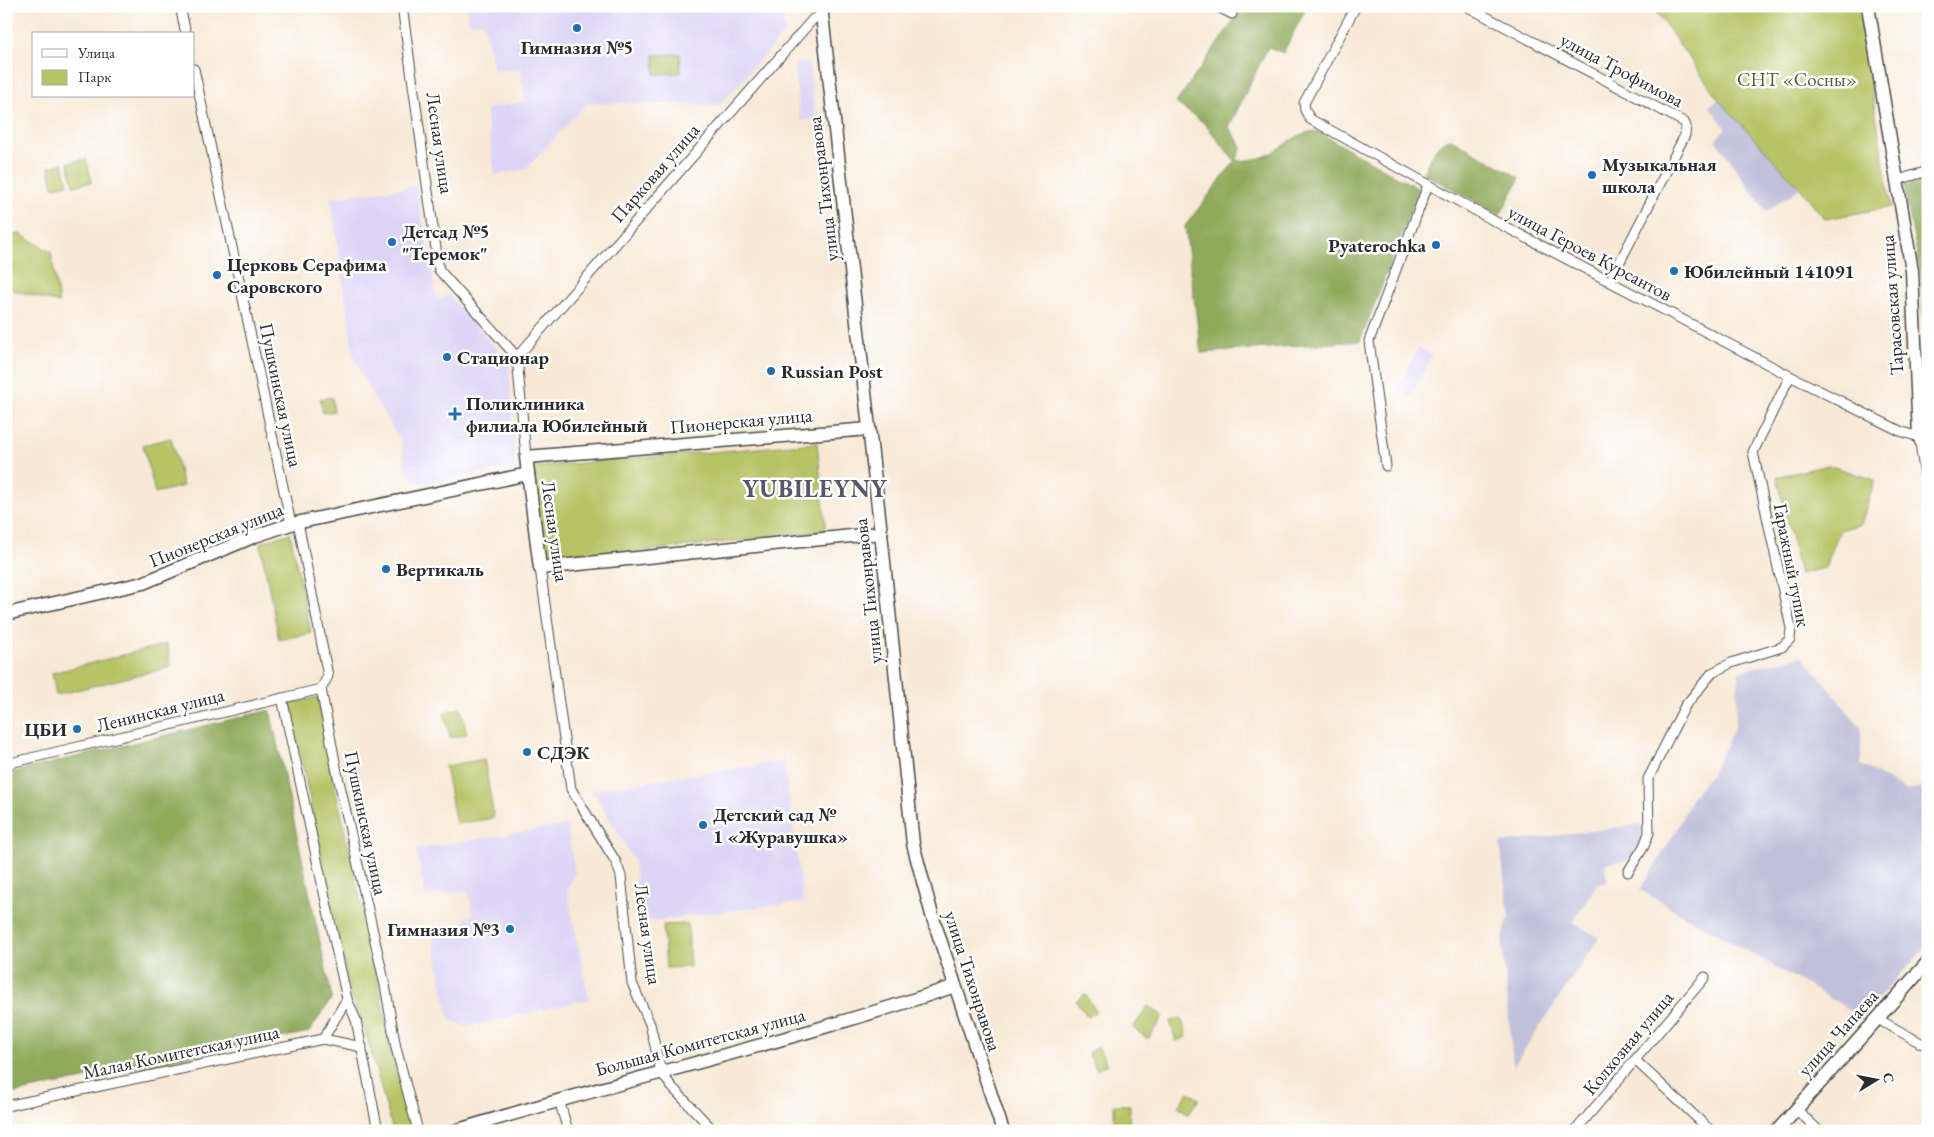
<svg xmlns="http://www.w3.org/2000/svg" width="1934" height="1137" font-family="'EB Garamond',serif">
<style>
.built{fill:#dcd5f6}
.industrial{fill:#c2c1dc}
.green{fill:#b6c466;stroke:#707848}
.forest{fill:#90aa5b;stroke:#5e6a43}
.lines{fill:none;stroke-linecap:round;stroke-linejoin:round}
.street-casing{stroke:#4a4845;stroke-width:11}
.secondary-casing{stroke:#4a4845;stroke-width:15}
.street{stroke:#fff;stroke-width:9}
.secondary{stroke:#fff;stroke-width:12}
.poi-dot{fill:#1f6fb2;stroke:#fff;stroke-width:2}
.labels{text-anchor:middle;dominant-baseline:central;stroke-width:5;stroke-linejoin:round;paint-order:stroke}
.poi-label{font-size:19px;font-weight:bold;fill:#2b2b2b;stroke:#fff;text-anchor:start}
.street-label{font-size:19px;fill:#2b2b2b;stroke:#fff}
.park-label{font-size:19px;fill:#55593d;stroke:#fff}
.district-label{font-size:24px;font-weight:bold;letter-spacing:1px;fill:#59566b;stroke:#fff}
</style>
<rect width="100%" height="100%" fill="#fff"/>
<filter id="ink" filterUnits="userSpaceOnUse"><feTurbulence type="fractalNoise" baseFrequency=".02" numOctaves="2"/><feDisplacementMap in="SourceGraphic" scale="10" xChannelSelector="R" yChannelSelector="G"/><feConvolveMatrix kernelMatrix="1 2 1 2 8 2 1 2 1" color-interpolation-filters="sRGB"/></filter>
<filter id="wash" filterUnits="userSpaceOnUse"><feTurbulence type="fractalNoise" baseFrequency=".0096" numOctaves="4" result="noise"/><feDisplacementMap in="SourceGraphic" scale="20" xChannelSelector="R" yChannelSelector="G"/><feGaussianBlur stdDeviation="1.12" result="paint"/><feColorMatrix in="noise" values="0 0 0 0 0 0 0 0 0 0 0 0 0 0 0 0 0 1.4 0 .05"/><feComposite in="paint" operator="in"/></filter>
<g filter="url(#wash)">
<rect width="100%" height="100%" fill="#f7e9d6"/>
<g class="built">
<path d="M467,6H782L785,32L720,105L587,103L526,169L495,175L486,109L526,101L520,68L494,71L484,23H469Z"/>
<path d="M809,62L815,119L800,121L794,64Z"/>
<path d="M416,186L437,300L449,295L509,363L515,467L421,483L412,480L406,470L401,442L373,396L354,358L331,198Z"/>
<path d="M1418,348L1432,355L1411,397L1397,390Z"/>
<path d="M784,761L803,902L640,922L634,860L592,790Z"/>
<path d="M567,825L575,873L567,889L589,999L467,1027L449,1019L432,932L459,926L473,914L468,890L426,897L416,849Z"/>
</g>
<g class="industrial">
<path d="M1719,100L1800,188L1766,212L1716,140L1726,128L1709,106Z"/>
<path d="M1803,656L1861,728V765L1906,790L1928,786V945L1861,1016L1640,890L1676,831L1692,797L1712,773L1735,726L1739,671Z"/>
<path d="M1642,824L1643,838L1629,860L1605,864L1607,883L1597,884L1573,922L1599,938L1513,1067L1502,937L1509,918L1500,843Z"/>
</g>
<g class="green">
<path d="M1652,6H1858L1891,207L1825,219L1800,188L1719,100Z"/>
<path d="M680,54L681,73L655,74L654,55Z"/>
<path d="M86,159L92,182L74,186L68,163Z"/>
<path d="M63,163L68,184L53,187L49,167Z"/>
<path d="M20,234L51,252L59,303L13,290L6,291V235Z"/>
<path d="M332,397L334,411L323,413L320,399Z"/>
<path d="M171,438L183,486L155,493L143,445Z"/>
<path d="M817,443L826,531L543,562L533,467Z"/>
<path d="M1828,465L1875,480L1861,524L1840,530L1825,568L1800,574L1777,477Z"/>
<path d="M290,533L311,633L279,640L260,543Z"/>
<path d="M167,644L171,667L56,695L52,673Z"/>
<path d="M318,697L332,773L379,984L391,1051L412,1131H393L364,1027L350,994L290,704Z"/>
<path d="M461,708L467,734L450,738L444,712Z"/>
<path d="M484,759L494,818L456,824L445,766Z"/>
<path d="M688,924L690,967L666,968L663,925Z"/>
<path d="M1085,994L1096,1011L1088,1017L1076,1001Z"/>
<path d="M1148,1006L1163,1016L1148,1039L1133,1028Z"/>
<path d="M1181,1018L1187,1037L1176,1041L1170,1021Z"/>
<path d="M1098,1047L1107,1064L1097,1070L1088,1053Z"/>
<path d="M1189,1092L1199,1099L1188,1114L1178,1106Z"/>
<path d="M1114,1105H1130L1129,1131H1114Z"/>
</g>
<g class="forest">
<path d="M1231,6H1307L1283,53L1268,47L1229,127L1242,147L1236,161C1246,160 1258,160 1268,155C1284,148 1299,129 1318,132L1419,189L1360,341L1201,353L1185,226L1235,161L1203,122L1176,103L1236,17L1228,11Z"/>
<path d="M1451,139L1520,178L1500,215L1423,173C1430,159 1435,142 1451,139Z"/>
<path d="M1928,179V421L1923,413L1924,324L1921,275L1904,186Z"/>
<path d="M270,710L332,998L309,1032L6,1095V774Z"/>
</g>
</g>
<g filter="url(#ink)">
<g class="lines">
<defs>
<g id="street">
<path d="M180,6L186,34"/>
<path d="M402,6L439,270L517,357L526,457"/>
<path d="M1216,6L1232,14"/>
<path d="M1356,6L1304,103L1305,110L1310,119L1498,223L1790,376L1900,431L1919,437L1928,495"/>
<path d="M1466,6L1684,122L1686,126L1685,135L1610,281"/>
<path d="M194,69L291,524"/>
<path d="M1898,180L1928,171"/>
<path d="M517,357L813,19L822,16"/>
<path d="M1386,466L1369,341L1428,185"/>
<path d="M298,522L328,676L321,689L337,772L385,985L396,1048L418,1131"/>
<path d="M540,568L571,789L616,862L621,876L632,983L650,1024L661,1072L671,1086L714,1131"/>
<path d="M282,698L347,999L356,1020L378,1131"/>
<path d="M6,764L321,689"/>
<path d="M1628,872L1644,846L1649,833L1648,779L1685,706L1712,673L1731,663L1782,647L1790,639L1791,628L1753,452L1790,376"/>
<path d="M1876,1018L1928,1047"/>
<path d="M323,1039L347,999"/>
<path d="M1635,1060L1711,1131"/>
<path d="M559,1100L568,1131"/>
<path d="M6,1106L323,1039L362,1047"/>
<path d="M1796,1109L1819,1131"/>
<path d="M1575,1131L1705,977"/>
</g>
<g id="secondary">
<path d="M821,6L881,533L913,844L932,915L1003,1131"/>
<path d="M1868,6L1912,271L1919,437L1928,452"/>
<path d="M869,429L526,457L540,568L881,533"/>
<path d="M6,614L143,583L255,536L291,524L528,474"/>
<path d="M455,1131C621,1080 790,1042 955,986"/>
<path d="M1777,1131L1928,962"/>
</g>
</defs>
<use href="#street" class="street-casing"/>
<use href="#secondary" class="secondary-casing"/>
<use href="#street" class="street"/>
<use href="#secondary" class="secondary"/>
</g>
</g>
<g class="poi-dot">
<circle cx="577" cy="28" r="5"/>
<circle cx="1592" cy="175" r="5"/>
<circle cx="392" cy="242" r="5"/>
<circle cx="1436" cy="245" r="5"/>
<circle cx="1674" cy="271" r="5"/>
<circle cx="217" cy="275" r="5"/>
<circle cx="447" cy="357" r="5"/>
<circle cx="771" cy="371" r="5"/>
<path d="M452.5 406.5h5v5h5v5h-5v5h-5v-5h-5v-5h5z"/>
<circle cx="386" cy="569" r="5"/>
<circle cx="77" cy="729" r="5"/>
<circle cx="527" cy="752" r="5"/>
<circle cx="703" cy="825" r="5"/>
<circle cx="510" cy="929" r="5"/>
</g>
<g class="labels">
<g class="poi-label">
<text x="577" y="47" text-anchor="middle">Гимназия №5</text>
<text x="1602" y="164">Музыкальная<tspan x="1602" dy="22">школа</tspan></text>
<text x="402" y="231">Детсад №5<tspan x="402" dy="22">"Теремок"</tspan></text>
<text x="1426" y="245" text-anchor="end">Pyaterochka</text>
<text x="227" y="264">Церковь Серафима<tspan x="227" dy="22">Саровского</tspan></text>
<text x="1684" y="271">Юбилейный 141091</text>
<text x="457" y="357">Стационар</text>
<text x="781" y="371">Russian Post</text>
<text x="466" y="403">Поликлиника<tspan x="466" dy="22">филиала Юбилейный</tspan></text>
<text x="396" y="569">Вертикаль</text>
<text x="67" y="729" text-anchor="end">ЦБИ</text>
<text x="537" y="752">СДЭК</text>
<text x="713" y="814">Детский сад №<tspan x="713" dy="22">1 «Журавушка»</tspan></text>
<text x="500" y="929" text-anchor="end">Гимназия №3</text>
</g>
<g class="street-label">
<text transform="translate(1622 70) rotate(28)">улица Трофимова</text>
<text transform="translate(440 143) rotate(82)">Лесная улица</text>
<text transform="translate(655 173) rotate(-49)">Парковая улица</text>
<text transform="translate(823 189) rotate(-97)">улица Тихонравова</text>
<text transform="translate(1590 253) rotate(28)">улица Героев Курсантов</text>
<text transform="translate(1892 305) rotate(-94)">Тарасовская улица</text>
<text transform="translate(281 395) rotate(78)">Пушкинская улица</text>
<text transform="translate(741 421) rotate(-5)">Пионерская улица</text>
<text transform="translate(555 531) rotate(82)">Лесная улица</text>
<text transform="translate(216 535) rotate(-22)">Пионерская улица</text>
<text transform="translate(1792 565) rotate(79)">Гаражный тупик</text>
<text transform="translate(868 591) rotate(-96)">улица Тихонравова</text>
<text transform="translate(160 710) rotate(-14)">Ленинская улица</text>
<text transform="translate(366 823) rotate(78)">Пушкинская улица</text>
<text transform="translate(648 934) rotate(82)">Лесная улица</text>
<text transform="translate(973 981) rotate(72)">улица Тихонравова</text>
<text transform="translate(1838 1033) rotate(-48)">улица Чапаева</text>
<text transform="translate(700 1042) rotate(-15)">Большая Комитетская улица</text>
<text transform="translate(1628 1043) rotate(-50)">Колхозная улица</text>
<text transform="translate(181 1052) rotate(-12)">Малая Комитетская улица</text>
</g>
<g class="park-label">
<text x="1797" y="79">СНТ «Сосны»</text>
</g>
<g class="district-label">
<text x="815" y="488">YUBILEYNY</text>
</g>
</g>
<rect width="1934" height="1137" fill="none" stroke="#fff" stroke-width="25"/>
<rect x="32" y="32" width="162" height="65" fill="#ffffff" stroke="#aaaaaa"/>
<rect x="42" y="49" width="25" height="8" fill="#ffffff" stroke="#aaaaaa"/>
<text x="78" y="58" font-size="15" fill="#2b2b2b">Улица</text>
<rect x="42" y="70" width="25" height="15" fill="#b6c466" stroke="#aaaaaa"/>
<text x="78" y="82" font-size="15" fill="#2b2b2b">Парк</text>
<g transform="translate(1876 1080) rotate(80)" stroke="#ffffff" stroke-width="4" paint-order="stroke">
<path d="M0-4L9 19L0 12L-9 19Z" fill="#2b2b2b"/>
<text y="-8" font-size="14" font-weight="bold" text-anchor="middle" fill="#2b2b2b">С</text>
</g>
</svg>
